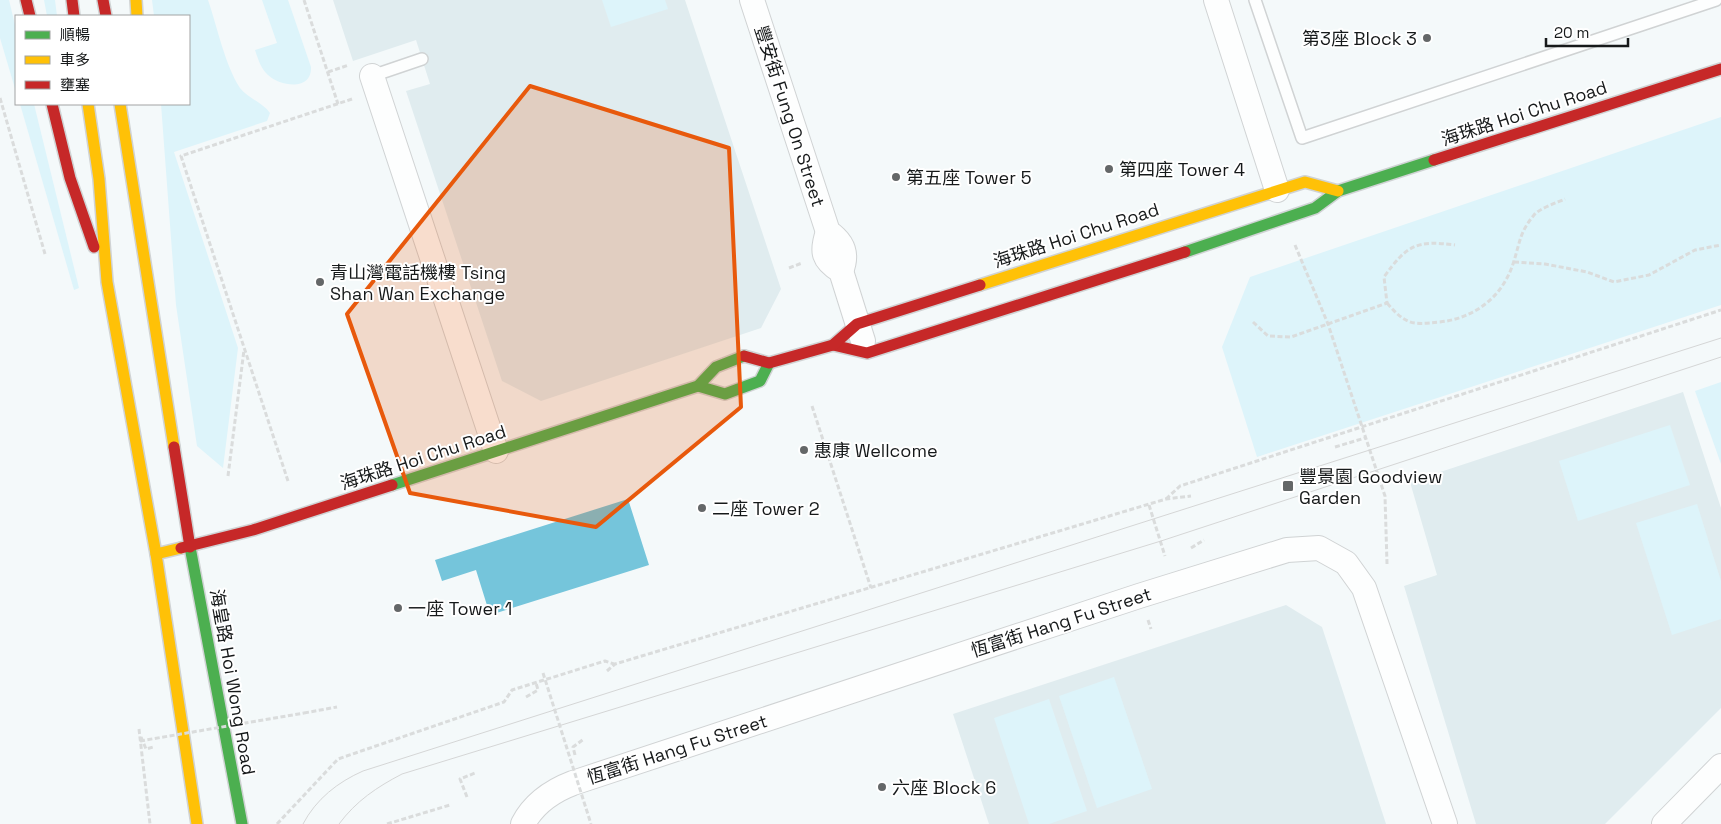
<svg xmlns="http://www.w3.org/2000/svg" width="1721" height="824" font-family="'Space Grotesk','Noto Sans TC',sans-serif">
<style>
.built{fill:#e0ecef}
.green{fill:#ddf4fa}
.water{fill:#75c5db}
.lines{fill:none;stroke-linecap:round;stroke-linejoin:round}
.lane-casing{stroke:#d0d3d4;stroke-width:14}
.street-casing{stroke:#d0d3d4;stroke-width:26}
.fast-casing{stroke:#d0d3d4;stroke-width:14}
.slow-casing{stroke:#d0d3d4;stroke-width:14}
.jam-casing{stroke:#d0d3d4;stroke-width:14}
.path{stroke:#dadcdc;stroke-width:3;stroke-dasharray:5 2.5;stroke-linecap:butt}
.lane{stroke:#fdfefe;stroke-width:11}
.street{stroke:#fdfefe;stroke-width:24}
.fast{stroke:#4caf50;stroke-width:11}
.slow{stroke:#ffc107;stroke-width:11}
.jam{stroke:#c62828;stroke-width:11}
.tram{stroke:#d5d6d6;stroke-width:1}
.path-bridge{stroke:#dadcdc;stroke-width:3;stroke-dasharray:5 2.5;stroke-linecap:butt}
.marked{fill:#e8590c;fill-opacity:0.2;stroke:#e8590c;stroke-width:4;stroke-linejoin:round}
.poi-dot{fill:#646768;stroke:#fff;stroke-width:2}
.labels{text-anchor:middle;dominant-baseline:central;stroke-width:4;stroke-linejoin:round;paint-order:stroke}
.poi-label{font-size:18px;fill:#16191a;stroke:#fff;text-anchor:start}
.street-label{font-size:18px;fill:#16191a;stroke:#fff}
</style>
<rect width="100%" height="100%" fill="#f4f9fa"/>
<g class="built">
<path d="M333,0H685L781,289L761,328L541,401L502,381L406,91L430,84L416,40L353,61Z"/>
<path d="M1683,392L1721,508V708L1605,824H1476L1404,586L1437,575L1410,482Z"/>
<path d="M1286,605L1322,627L1386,824H989L953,714Z"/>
</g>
<g class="green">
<path d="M0,0H9L16,29V92L0,38Z"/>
<path d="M44,0H55L57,16H47Z"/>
<path d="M152,0H208C217,26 225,65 240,88C248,98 263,103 270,113L267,121L174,152L238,348L223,468L197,446L176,305L161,104H189V16H154Z"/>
<path d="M262,0H288L311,67C312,91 281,87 268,75C261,69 258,59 255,50L277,43Z"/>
<path d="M602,0H665L668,9L611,27Z"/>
<path d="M20,104H34L79,288L74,290Z"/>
<path d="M1721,117V305L1257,457L1222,347L1250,277Z"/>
<path d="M1721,382V464L1695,391Z"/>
<path d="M1670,425L1690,485L1578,521L1559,461Z"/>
<path d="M1697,504L1721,581V619L1672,635L1636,523Z"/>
<path d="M1114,677L1152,789L1097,808L1059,696Z"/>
<path d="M1049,699L1087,811L1049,824H1029L994,718Z"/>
</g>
<path class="water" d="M628,499L649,565L490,615L476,570L442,581L435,560Z"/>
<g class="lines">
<defs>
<g id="lane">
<path d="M1255,0L1302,138L1716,0"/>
<path d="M372,76L422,59"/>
</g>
<g id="street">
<path d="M752,0L828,232C844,243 848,254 841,271"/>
<path d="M1216,0L1277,190"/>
<path d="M372,76L496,451"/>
<path d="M828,232C821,252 823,260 841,271L863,341"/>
<path d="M523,824C534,803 552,791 573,783L1139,596L1287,550L1319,548L1346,563L1364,588L1445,824"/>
<path d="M1664,824L1721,766"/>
</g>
<g id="fast">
<path d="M1185,252L1315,208L1338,191L1434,160"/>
<path d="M698,386L725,394L760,381L769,363"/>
<path d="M392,485L698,386L716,367L744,356"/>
<path d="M190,547L242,824"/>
</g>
<g id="slow">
<path d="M136,0L137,16"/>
<path d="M88,104L99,179L107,282L156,554"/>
<path d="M120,104L174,447"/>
<path d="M980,285L1305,182L1338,191"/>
<path d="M181,548L156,554L197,824"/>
</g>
<g id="jam">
<path d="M26,0L30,16"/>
<path d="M72,0L74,16"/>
<path d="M103,0L106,16"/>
<path d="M52,104L70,178L94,247"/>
<path d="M1434,160L1721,69"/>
<path d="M833,345L867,353L1185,252"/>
<path d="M744,356L769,363L833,345L857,324L980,285"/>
<path d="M174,447L190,547"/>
<path d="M181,548L253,530L392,485"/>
</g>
</defs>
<use href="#lane" class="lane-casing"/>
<use href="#street" class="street-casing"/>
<use href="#fast" class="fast-casing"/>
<use href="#slow" class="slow-casing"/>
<use href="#jam" class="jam-casing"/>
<g class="path">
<path d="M304,0L338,104"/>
<path d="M328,72L349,65"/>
<path d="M0,98L45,254"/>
<path d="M1295,245L1328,324L1385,496L1387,564"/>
<path d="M1514,262L1545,264L1587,272L1614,282L1649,275L1695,250L1721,245"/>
<path d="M789,268L802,263"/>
<path d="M1387,303C1406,325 1412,325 1440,322C1475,318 1502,297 1513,264C1520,243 1519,233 1534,215C1540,208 1556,203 1565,199"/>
<path d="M1253,322L1268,336L1291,337L1387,303L1384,277C1407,245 1416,240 1455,245"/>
<path d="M812,406L871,588"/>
<path d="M1335,447L1365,438"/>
<path d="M228,476L244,350"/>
<path d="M288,481L181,156L352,99"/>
<path d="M1166,499L1180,486L1721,310"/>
<path d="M1149,505L1165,556"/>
<path d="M1191,548L1204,540"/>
<path d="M1148,620L1151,629"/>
<path d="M607,671L615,664L1166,499L1191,496"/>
<path d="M526,697L538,690L536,683"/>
<path d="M304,713L337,707"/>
<path d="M139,729L150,824"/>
<path d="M141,737L146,749L153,747"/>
<path d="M575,755L573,747L584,739"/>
<path d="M467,797L460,779L475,773"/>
<path d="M277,824L338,759L504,702L512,690L605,661L614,664"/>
<path d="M387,824L450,805"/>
</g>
<use href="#lane" class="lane"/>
<use href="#street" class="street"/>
<use href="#fast" class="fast"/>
<use href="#slow" class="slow"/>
<use href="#jam" class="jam"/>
<g class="tram">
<path d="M303,824C316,799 338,782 363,771L1721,338"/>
<path d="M339,824C356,801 377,787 402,774L1161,541L1721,357"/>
</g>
<g class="path-bridge">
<path d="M543,673L591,824"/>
<path d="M140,741L304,713"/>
</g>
</g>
<path class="marked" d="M530,86L729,148L741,407L596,527L410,493L347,314Z"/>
<g class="poi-dot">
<circle cx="1427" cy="38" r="5"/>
<circle cx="1109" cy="169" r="5"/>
<circle cx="896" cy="177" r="5"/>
<circle cx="320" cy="282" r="5"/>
<circle cx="804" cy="450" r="5"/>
<rect x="1282" y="480" width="12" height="12" rx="2.5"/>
<circle cx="702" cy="508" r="5"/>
<circle cx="398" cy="608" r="5"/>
<circle cx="882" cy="787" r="5"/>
</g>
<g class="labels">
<g class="poi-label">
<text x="1417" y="38" text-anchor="end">第3座 Block 3</text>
<text x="1119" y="169">第四座 Tower 4</text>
<text x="906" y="177">第五座 Tower 5</text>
<text x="330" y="272">青山灣電話機樓 Tsing<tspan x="330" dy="21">Shan Wan Exchange</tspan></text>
<text x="814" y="450">惠康 Wellcome</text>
<text x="1299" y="476">豐景園 Goodview<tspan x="1299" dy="21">Garden</tspan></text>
<text x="712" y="508">二座 Tower 2</text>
<text x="408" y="608">一座 Tower 1</text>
<text x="892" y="787">六座 Block 6</text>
</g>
<g class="street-label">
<text transform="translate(1524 113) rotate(-18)">海珠路 Hoi Chu Road</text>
<text transform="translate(790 116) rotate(72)">豐安街 Fung On Street</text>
<text transform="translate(1076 235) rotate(-18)">海珠路 Hoi Chu Road</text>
<text transform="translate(423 457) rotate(-18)">海珠路 Hoi Chu Road</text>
<text transform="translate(1061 622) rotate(-18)">恆富街 Hang Fu Street</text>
<text transform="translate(233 682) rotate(80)">海皇路 Hoi Wong Road</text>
<text transform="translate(677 749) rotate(-18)">恆富街 Hang Fu Street</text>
</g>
</g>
<rect x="15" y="15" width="175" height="90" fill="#ffffff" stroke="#a2a3a3"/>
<rect x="25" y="31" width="25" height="8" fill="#4caf50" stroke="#a2a3a3"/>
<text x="60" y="40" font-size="15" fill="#16191a">順暢</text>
<rect x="25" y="56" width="25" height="8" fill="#ffc107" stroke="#a2a3a3"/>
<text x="60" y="65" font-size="15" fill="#16191a">車多</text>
<rect x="25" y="81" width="25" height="8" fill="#c62828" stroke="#a2a3a3"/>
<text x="60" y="90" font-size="15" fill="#16191a">壅塞</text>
<path d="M1546 38v8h82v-8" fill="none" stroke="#16191a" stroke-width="2.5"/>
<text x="1554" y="38" font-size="15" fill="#16191a" stroke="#ffffff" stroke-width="4" paint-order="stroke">20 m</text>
</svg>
